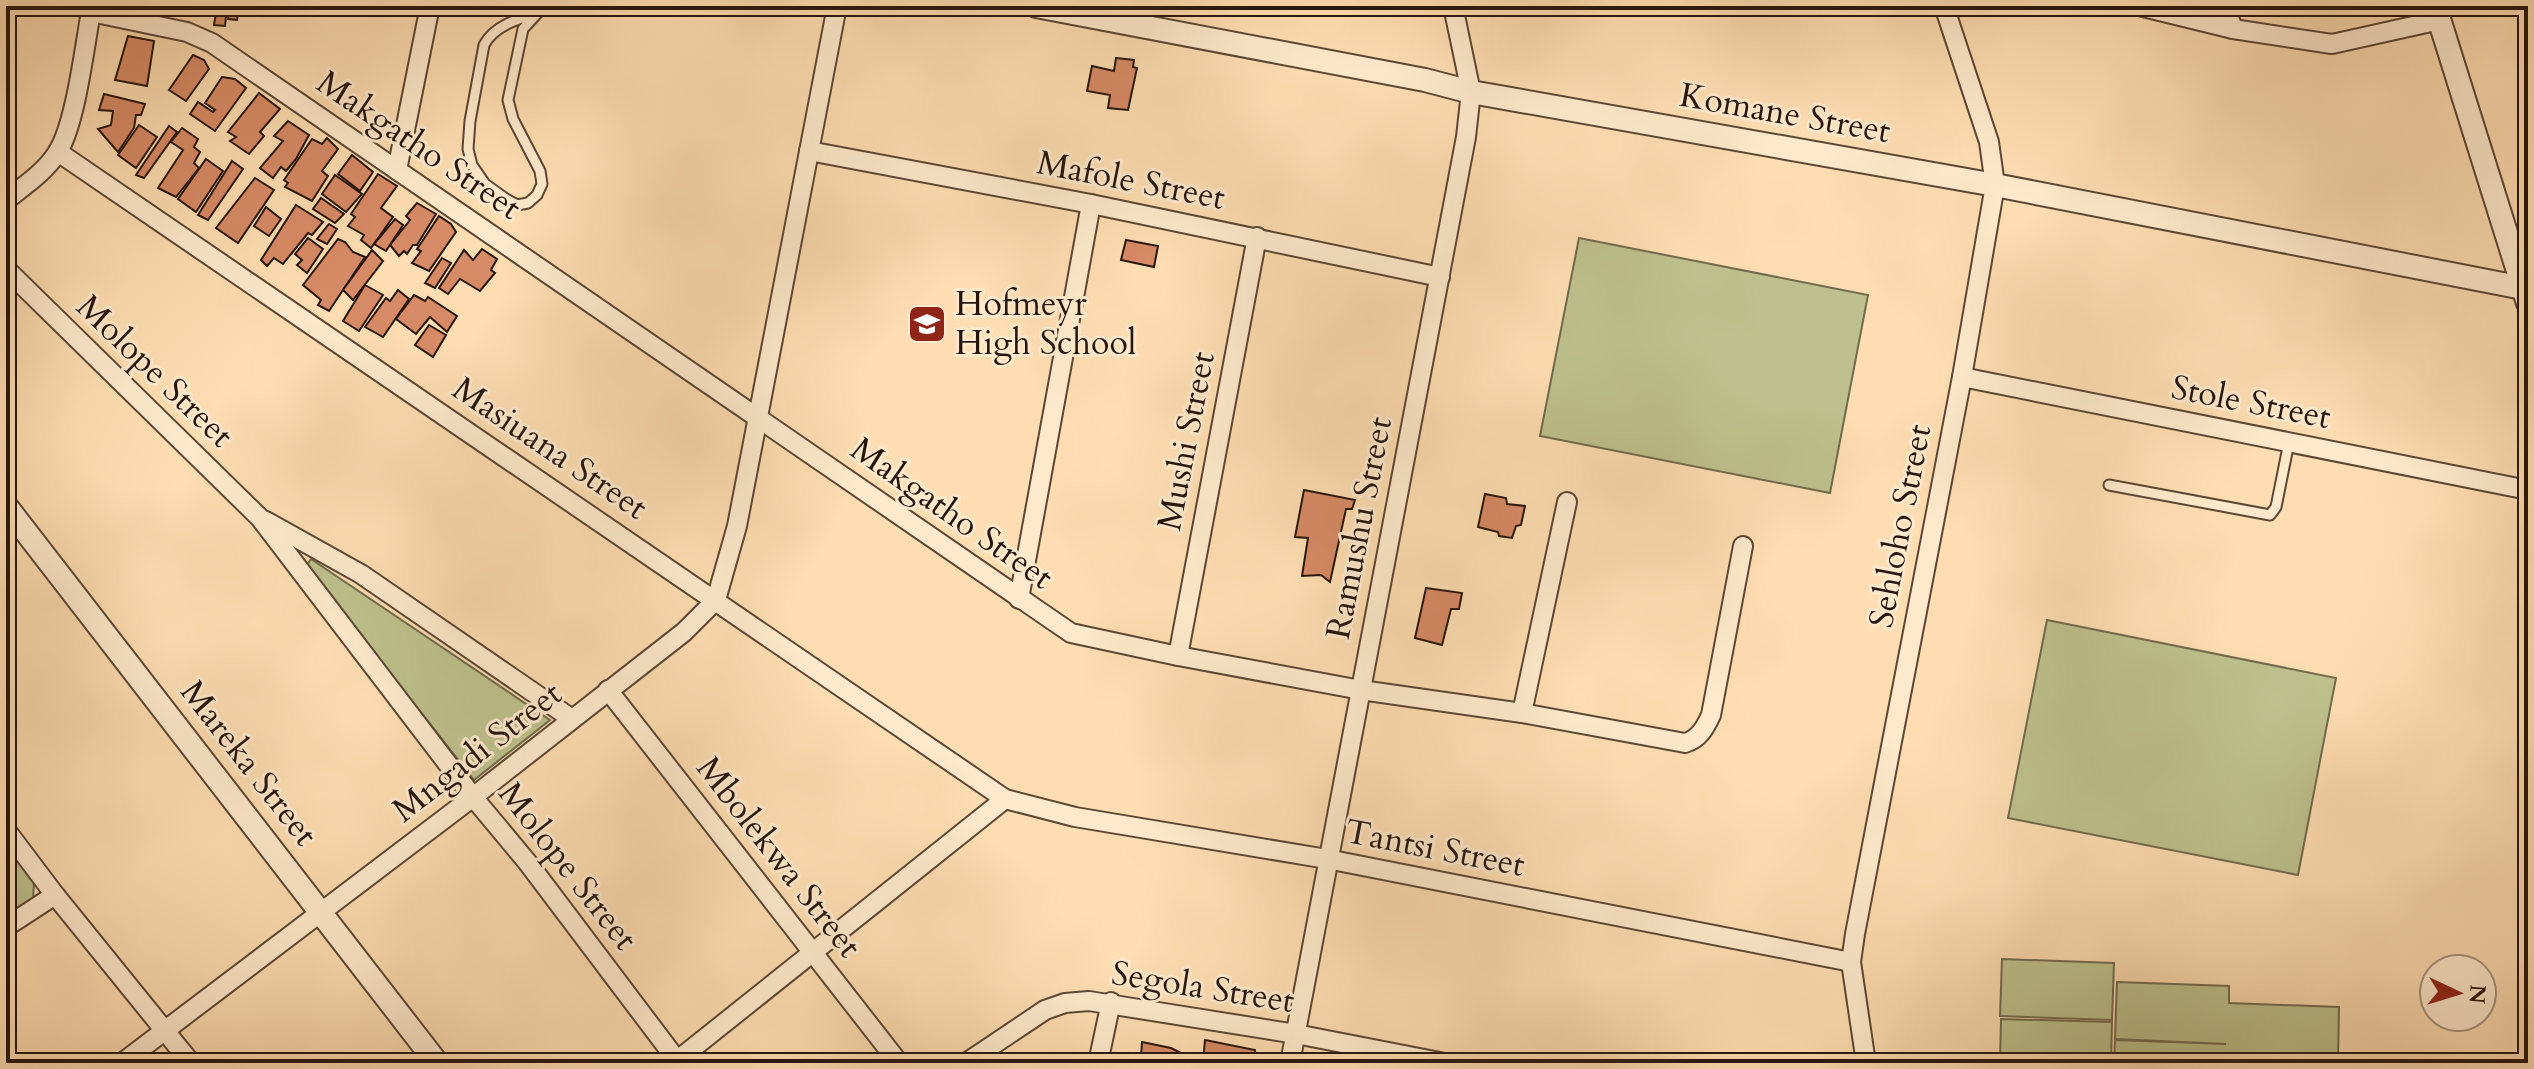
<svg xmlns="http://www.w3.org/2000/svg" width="2534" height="1069" font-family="Cardo,serif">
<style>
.green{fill:#bec18d;stroke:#726b4c;stroke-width:2}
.building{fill:#d68a65;stroke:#27150c;stroke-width:2}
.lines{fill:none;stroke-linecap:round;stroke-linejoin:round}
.service-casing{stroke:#5c4735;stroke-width:13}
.minor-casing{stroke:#5c4735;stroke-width:22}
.tertiary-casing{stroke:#5c4735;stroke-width:26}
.service{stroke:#fee9cc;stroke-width:9}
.minor{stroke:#fee9cc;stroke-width:18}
.tertiary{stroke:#fee9cc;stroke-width:22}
.labels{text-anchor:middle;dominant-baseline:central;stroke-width:6;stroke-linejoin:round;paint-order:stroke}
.street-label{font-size:34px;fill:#27150c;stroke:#fee9cc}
.poi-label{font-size:34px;fill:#27150c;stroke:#fee9cc;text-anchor:start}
</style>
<rect width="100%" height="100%" fill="#fdddb1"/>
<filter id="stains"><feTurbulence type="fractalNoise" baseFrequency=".0025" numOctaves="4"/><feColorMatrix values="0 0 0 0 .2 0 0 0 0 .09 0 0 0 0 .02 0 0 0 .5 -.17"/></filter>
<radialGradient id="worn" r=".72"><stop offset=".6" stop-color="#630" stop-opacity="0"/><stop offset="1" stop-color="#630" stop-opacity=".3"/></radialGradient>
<g class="green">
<path d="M1579,238L1868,295L1830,493L1540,436Z"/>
<path d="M311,559L550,720L474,780L306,566Z"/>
<path d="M2047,620L2336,678L2298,875L2008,818Z"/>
<path d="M6,844L34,880L33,902L6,920Z"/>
<path d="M2002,959L2114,963L2112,1020L2000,1016Z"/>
<path d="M2117,982L2229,986V1003L2339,1007L2338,1063L2227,1060L2226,1062L2253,1063H2114L2115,1040L2226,1044L2115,1039Z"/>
<path d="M2001,1019L2112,1022L2111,1063H2000Z"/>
</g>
<g class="building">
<path d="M217,6H227L225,26L214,25Z"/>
<path d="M230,6H264L262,16L239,9L237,20L228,19Z"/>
<path d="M128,36L154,41L147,86L115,80Z"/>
<path d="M193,55L204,60L209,69L186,101L169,90Z"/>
<path d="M1116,58L1134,60L1133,67L1137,68L1128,110L1108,108L1110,95L1087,91L1092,66L1114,71Z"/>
<path d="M222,77L235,79L246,88L215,131L190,114L198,102L213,112L215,110L205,103Z"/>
<path d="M259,93L280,109L260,132L264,136L249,154L230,141L236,137L228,132Z"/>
<path d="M104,94L145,104L141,115H136L134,128L118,152L98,129L111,125L113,111L99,110Z"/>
<path d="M288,121L309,135L296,159L286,171L281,167L273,178L260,168L283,141L274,136Z"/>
<path d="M139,125L157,137L136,168L118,155Z"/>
<path d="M169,126L177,132L144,178L136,175Z"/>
<path d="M182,128L198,139L194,147L200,152L194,163L199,168L176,197L158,188L183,150L171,142Z"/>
<path d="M327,138L338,149L322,171L328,176L312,201L285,187L288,183L284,180L312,139L322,144Z"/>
<path d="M352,155L373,172L360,191L338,174Z"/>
<path d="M206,159L223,171L196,212L178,199Z"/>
<path d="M232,161L243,169L208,220L198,215Z"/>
<path d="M378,174L397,186L381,208L393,217L371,248L361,240L364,235L348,226L355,217L351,214Z"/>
<path d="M335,175L362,194L346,212L322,194Z"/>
<path d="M255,178L274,190L238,243L216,228Z"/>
<path d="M321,198L344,214L335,223L313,209Z"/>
<path d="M417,203L436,214L417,245H413L407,254L404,251L399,256L390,245L410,220L406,216Z"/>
<path d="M296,205L323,222L312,235L308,233L283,264L274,258L267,266L261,260Z"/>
<path d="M266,207L281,219L269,236L254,226Z"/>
<path d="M439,216L451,224L456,232L429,271L412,263L421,251L417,249Z"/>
<path d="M395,219L403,225L386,251L374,244Z"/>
<path d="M329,224L337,229L327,244L317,239Z"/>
<path d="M308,238L323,249L307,273L297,265L302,260L295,254Z"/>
<path d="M338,239L345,242L353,252L365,257L329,311L318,305L321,300L303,285Z"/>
<path d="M1126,240L1158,246L1154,267L1121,260Z"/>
<path d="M482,249L497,259L491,270L495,273L480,291L460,279L448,294L439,288L464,250L473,260Z"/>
<path d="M372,250L383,261L353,300L343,290Z"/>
<path d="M442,258L451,263L435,288L425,283Z"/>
<path d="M365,285L383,295L359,331L343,321Z"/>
<path d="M398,290L409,299L383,337L365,327L386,298L390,301Z"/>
<path d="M414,295L425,301L428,297L457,316L447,332L430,317L416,334L396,319Z"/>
<path d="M429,325L446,335L433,357L415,345Z"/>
<path d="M1304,490L1355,500L1352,509H1346L1330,582L1321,575L1302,576L1308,538L1295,537Z"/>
<path d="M1485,494L1506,498L1507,504L1525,506L1521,525L1516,526L1512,538L1499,536L1498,532L1478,527Z"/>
<path d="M1426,588L1462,593L1459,609H1451L1442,645L1415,638Z"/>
<path d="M1205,1040L1255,1050L1256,1063H1203Z"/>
<path d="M1142,1042L1171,1048L1185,1055L1183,1063H1126L1130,1053L1141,1057Z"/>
</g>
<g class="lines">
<defs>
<g id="service">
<path d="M536,14C517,19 494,26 484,45L470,121L468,149L472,165L485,184L506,199L517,205L528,203L537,195L542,184L540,171L513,119L508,100L523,29L544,6"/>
<path d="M2109,485L2270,515L2276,507L2289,442"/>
</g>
<g id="minor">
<path d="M2139,6L2233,29L2332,44L2440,20"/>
<path d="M2225,6L2233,29"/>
<path d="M91,12L187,32L212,43L1071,633L1178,656L1361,690L1522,713L1685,743C1699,739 1705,728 1711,715L1743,546"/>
<path d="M809,151L1091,204L1440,277"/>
<path d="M58,152L1005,799L1075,817L1327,859L1851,962"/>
<path d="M397,170L430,6"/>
<path d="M6,200C24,186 45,172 57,153C76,125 85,42 92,6"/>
<path d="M6,269L260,518L473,797L528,863L679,1063"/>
<path d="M1962,377L2528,490"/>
<path d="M266,521L361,574L572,719"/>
<path d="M1019,599L1091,204"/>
<path d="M1178,656L1257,237"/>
<path d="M608,690L899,1063"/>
<path d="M1522,713L1567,502"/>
<path d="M6,830L55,895L191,1063"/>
<path d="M6,927L55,895"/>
<path d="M122,1063L473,797L684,632L716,600L737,526L837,6"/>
<path d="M674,1063L1005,799"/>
<path d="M966,1063L1045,1010L1065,1003L1089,1001L1296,1034L1445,1063"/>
<path d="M1098,1063L1111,1002"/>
<path d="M1290,1063L1466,137L1471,92L1453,6"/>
<path d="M1866,1063L1851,962L1855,934L1962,377L1995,185L1989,142L1944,6"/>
</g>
<g id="tertiary">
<path d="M1036,6L1425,80L1471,92L1995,185L2523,288"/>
<path d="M2435,6L2528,303"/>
<path d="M6,506L437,1063"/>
</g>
</defs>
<use href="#service" class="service-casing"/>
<use href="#minor" class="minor-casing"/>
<use href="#tertiary" class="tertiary-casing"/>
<use href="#service" class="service"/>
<use href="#minor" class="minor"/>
<use href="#tertiary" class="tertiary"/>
</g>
<defs>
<symbol id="school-square" viewBox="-11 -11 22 22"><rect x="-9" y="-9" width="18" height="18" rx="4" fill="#8f2418" stroke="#fee9cc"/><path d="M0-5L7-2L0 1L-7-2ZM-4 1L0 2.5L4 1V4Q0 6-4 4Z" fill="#fff"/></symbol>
</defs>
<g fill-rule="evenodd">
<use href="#school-square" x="905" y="302" width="44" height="44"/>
</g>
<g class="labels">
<g class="street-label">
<text transform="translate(1785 113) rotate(10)">Komane Street</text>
<text transform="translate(419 145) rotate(34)">Makgatho Street</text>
<text transform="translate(1131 180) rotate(11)">Mafole Street</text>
<text transform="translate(155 371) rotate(44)">Molope Street</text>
<text transform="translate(2251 402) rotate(11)">Stole Street</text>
<text transform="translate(1186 441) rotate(-79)">Mushi Street</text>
<text transform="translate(550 448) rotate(34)">Masiuana Street</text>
<text transform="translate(952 513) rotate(35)">Makgatho Street</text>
<text transform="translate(1900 526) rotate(-79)">Sehloho Street</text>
<text transform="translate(1359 528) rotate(-79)">Ramushu Street</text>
<text transform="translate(477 752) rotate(-38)">Mngadi Street</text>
<text transform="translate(249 763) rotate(52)">Mareka Street</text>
<text transform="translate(1435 848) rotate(11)">Tantsi Street</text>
<text transform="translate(779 857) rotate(52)">Mbolekwa Street</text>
<text transform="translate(568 866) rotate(52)">Molope Street</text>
<text transform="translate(1203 987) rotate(9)">Segola Street</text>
</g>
<g class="poi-label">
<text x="955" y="304">Hofmeyr<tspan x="955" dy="39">High School</tspan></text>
</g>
</g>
<rect width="2534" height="1069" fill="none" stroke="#fdddb1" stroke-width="32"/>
<rect x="8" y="8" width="2518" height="1053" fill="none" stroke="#27150c" stroke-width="4"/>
<rect x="16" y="16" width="2502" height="1037" fill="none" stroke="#27150c" stroke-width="2"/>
<g transform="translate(2458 993) rotate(94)"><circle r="38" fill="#fee9cc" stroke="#a8947f" stroke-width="2"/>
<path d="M0-6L14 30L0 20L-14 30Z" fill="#8f2418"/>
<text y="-12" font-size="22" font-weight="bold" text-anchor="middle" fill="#27150c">N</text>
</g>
<rect width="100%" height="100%" filter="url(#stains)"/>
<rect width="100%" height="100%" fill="url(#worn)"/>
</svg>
